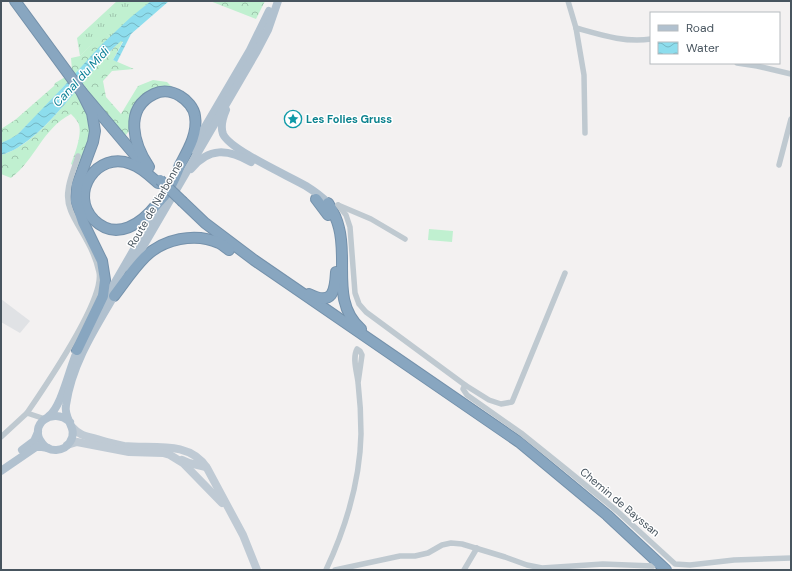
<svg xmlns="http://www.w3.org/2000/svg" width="792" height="571" font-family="'DM Sans',sans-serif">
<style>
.airport{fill:#e0e2e5}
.grass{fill:url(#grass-tufts)}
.forest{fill:url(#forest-crowns)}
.pitch{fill:#c0f0d0}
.water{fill:url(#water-waves)}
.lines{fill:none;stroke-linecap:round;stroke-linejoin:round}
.highway-casing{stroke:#7491ab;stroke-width:12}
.street{stroke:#bfc9d0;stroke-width:5.5}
.secondary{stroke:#bfcad4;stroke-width:8}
.primary{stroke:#b1c1cf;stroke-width:8}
.highway{stroke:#88a6c0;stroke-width:10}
.highway-bridge-casing{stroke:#7491ab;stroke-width:12;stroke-linecap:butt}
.highway-bridge{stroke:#88a6c0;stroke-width:10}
.labels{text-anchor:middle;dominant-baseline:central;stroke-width:3;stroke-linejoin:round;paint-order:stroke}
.culture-label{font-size:11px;font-weight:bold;fill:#0d838f;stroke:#fff;text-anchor:start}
.street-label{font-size:11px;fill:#48555f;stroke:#fff}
.water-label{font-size:12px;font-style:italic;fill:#0c8097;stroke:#fff}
</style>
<defs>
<pattern id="grass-tufts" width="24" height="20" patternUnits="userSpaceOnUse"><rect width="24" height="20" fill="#c0f0d0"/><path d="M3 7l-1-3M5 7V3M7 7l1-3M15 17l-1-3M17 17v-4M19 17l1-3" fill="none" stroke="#9ec5ac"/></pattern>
<pattern id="forest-crowns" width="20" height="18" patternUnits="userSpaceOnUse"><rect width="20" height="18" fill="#c0f0d0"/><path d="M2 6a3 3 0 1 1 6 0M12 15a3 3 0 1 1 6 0" fill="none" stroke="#9ec5ac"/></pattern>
<pattern id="water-waves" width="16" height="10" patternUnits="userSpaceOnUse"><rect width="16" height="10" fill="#8ddded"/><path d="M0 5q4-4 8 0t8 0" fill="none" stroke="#75b6c3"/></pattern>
</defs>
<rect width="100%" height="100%" fill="#f3f1f1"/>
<path class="airport" d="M1,299L30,321L20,333L1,322Z"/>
<path class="grass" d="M117,1H151L110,37L104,32L80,56L77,38Z"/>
<g class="forest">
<path d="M210,1H265L256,19Z"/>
<path d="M104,31L110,37L38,114L18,134L11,139L1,143V129L15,120L54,86L55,83L67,76L72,70L71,58L80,56Z"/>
<path d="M121,40L123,41L113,60L134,69L112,71L103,81L106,97L121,114L138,86L153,80L167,82L173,88L156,90L141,96L133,111L130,130L125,136L83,88V81Z"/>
<path d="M78,88L95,125L78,169L71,164C75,154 82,135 79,125C78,121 74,117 71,114C42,129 36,159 11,178L1,174V155C31,147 59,111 78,88Z"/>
</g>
<path class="pitch" d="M429,229L453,231L452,242L428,240Z"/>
<path class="water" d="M151,1H169L131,34L117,62L113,60L123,42L121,41C86,71 45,143 1,155V143L10,139L18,134L66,84L99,47L131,17Z"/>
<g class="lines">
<defs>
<g id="highway">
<path d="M15,1L81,91L140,161"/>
<path d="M149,167C134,145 123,109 154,94C162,90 172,91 180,96C187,100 194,108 195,116C198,134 188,150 180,165C177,173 173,182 169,189C166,195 161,199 157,204C142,223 117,242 94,220C68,194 97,150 131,164C141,167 150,176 158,183"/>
<path d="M316,199L328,215"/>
<path d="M183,202L205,223L254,260L519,442L607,515L666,570"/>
<path d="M328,203C333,211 337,219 339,228C348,261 331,303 361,329"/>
<path d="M309,294C333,306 335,291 336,272"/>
<path d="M114,296C124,283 133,269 145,257C163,239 195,232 219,243C223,245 226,248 229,250"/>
<path d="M77,350L103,296L105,280L102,261L83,222L76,201L77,185L93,142L95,131L92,113L81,91"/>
</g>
</defs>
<use href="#highway" class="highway-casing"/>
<g class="street">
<path d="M568,1L576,28L584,75L585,133"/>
<path d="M576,28C601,35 625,43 651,39"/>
<path d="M737,63L757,66L791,74"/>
<path d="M779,165L791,119"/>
<path d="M338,205L346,215L350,227L355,293L359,304L366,312L465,385L489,400L501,404L512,402L565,273"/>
<path d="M338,205L371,219L405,239"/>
<path d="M465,385L463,389L467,395L521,433L567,470L617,511L675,564L690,565L734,560L791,558"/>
<path d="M27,413C44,388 105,300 99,272C97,262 92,250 87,241C79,225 65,209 68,191C69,179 75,167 78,156"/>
<path d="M1,437L27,413L45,419"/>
<path d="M326,570C346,527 360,482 361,434C361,417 360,399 358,382C357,373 352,358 357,349L360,351L362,355L358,383"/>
<path d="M335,570L400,556H415L428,553L442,545L451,543L462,544L505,557L527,565L542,568L603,564L653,566L658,561"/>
<path d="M464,570L477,548"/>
</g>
<g class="secondary">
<path d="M72,427C80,436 86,436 97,439C105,442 115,444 124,446C152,449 189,440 207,468L243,535L257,570"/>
<path d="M67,445L77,442L129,452L163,453L170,455L183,463L222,503"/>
<path d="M182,460L189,463L206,467"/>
</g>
<g class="primary">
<path d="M226,110C223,117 220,126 223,134C230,150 289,176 306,186C314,191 321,196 328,203"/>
<path d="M192,149L250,50L269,11"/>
<path d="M191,169C209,147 228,149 251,162"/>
<path d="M130,269L257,51L268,30L278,1"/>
<path d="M103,303L159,206"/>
<path d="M49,416C63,405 70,363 80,345"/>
<path d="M70,422C52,406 28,425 42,443C49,453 64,452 70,442C79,428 63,420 66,405C72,363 96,327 117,291"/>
<path d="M22,450L34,441L38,432"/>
<path d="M1,471L36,447H42L48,448"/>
</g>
<use href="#highway" class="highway"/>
<defs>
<path id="highway-bridge" d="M160,180L183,202"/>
</defs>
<use href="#highway-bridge" class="highway-bridge-casing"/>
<use href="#highway-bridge" class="highway-bridge"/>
</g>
<defs>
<symbol id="sight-ring" viewBox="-11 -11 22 22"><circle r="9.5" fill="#fff" stroke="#0f9aa8" stroke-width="1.5"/><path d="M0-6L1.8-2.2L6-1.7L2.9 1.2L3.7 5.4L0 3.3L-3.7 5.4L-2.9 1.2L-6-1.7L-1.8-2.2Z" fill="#0f9aa8"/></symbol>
</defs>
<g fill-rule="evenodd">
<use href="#sight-ring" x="283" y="109" width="20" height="20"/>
</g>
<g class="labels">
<g class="culture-label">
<text x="306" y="119">Les Folies Gruss</text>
</g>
<g class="street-label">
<text transform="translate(155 204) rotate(-60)">Route de Narbonne</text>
<text transform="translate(620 502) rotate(40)">Chemin de Bayssan</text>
</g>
<g class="water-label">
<text transform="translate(81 77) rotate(-47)">Canal du Midi</text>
</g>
</g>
<rect width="792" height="571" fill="none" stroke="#48555f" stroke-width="4"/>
<rect x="650" y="12" width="130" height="52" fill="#ffffff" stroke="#b6bbbf"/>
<rect x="658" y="25" width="20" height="6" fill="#b1c1cf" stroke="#b6bbbf"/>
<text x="686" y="32" font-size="12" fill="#48555f">Road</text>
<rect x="658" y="42" width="20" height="12" fill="url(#water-waves)" stroke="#b6bbbf"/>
<text x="686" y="52" font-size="12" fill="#48555f">Water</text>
</svg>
